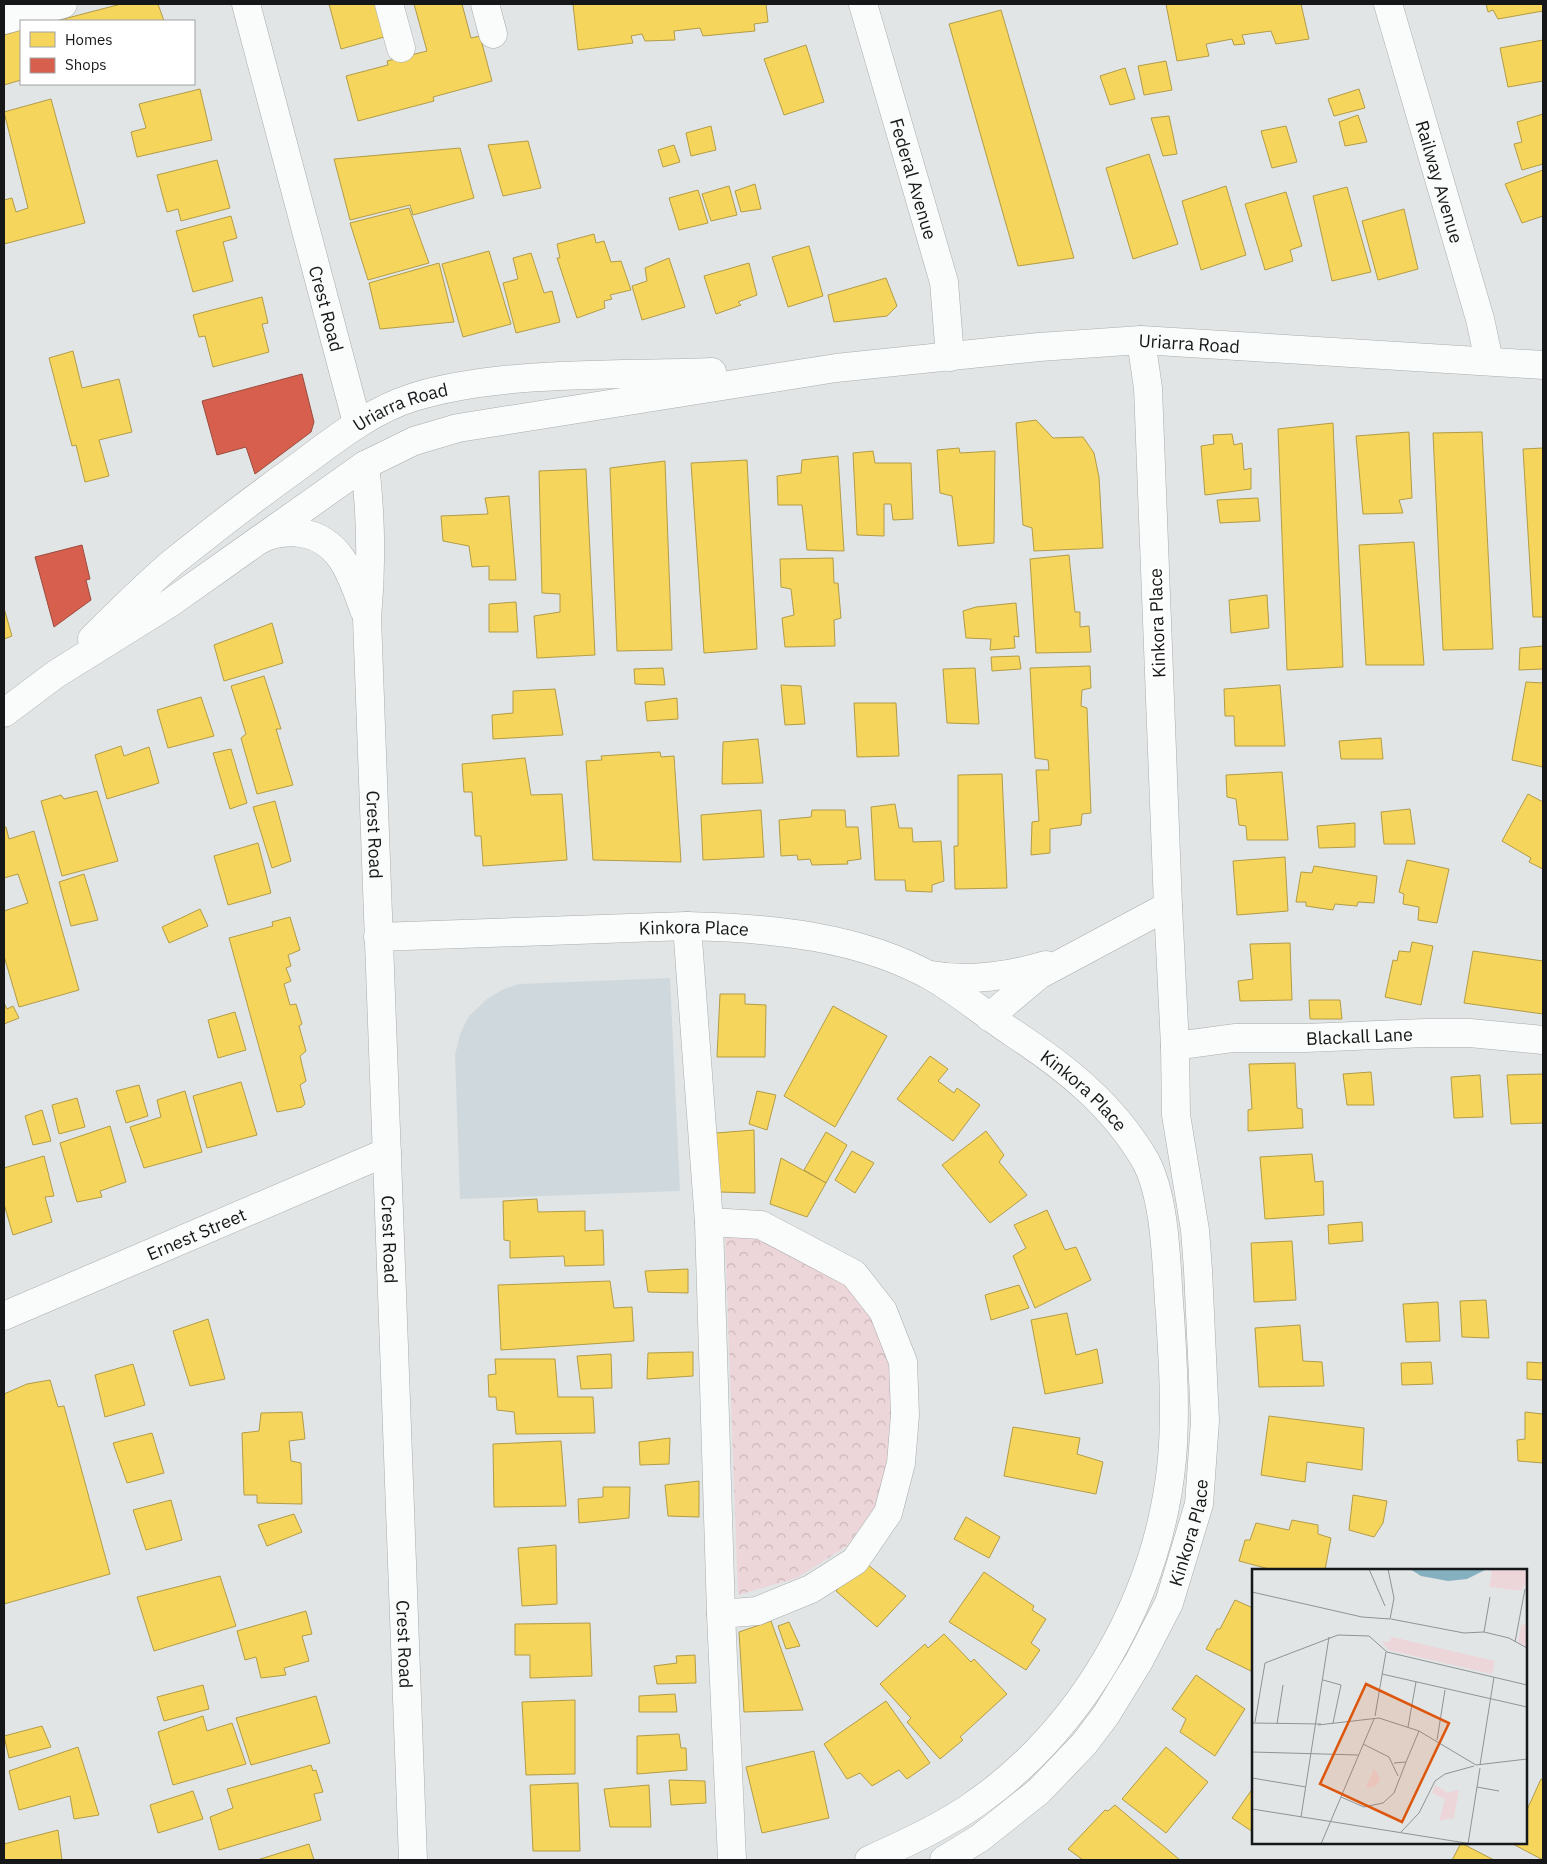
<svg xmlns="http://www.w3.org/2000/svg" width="1547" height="1864" font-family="'IBM Plex Sans',sans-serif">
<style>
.built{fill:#cfd9dd}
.park{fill:url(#park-crowns)}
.homes{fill:#f6d55c;stroke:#b29c48}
.shops{fill:#d6604d;stroke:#9c4a3d}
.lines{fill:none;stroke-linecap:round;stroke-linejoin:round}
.minor-casing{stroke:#a9acad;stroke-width:29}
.major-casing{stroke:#a9acad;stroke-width:29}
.minor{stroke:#fafbfb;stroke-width:28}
.major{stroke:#fafbfb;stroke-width:28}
.labels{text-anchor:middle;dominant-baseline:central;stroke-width:5;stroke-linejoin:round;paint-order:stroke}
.street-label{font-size:18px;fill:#151718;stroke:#fff}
.inset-road{fill:none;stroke:#8f9394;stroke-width:1}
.view{fill:#dd560d;fill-opacity:0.15;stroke:#dd560d;stroke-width:2.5}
.inset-edge{fill:none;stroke:#151718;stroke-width:2.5}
</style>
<defs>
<pattern id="park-crowns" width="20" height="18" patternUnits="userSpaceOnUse" patternTransform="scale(1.25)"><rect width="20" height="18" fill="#edd6da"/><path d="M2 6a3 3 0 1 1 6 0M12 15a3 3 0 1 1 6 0" fill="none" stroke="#cab7ba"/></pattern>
</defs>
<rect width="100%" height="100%" fill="#e1e5e6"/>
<path class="built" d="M670,978L680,1191L460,1199L455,1055L460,1034L469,1016L488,998L504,989L519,984Z"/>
<path class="park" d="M760,1236L847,1283L871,1318L891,1365L893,1414L890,1460L877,1504L847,1546L797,1578L738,1595L725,1237Z"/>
<g class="homes">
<path d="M121,4H158L164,21H56Z"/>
<path d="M329,4H375L384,37L341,49Z"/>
<path d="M414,4H462L471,38L480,36L492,81L433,97L434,101L358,121L346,76L388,65L387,61L427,51Z"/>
<path d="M573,4H766L768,22L754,24L755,31L703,36L700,28L674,31L675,40L645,41L642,34L631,36L633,43L578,50Z"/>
<path d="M1166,4H1301L1309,39L1276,44L1271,31L1242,35L1245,44L1234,45L1232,39L1206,44L1209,56L1177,61Z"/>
<path d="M1486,4H1543V11L1498,19L1493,10L1488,12Z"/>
<path d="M1001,10L1074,258L1018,266L949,24Z"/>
<path d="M21,30V80L4,85V35Z"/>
<path d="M1543,40V81L1508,87L1500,48Z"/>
<path d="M806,45L824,102L784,115L764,59Z"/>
<path d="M1166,61L1172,90L1144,95L1138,66Z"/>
<path d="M1125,68L1135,99L1110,105L1100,76Z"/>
<path d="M200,89L212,140L137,157L131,132L146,128L139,104Z"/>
<path d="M1359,89L1365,108L1334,116L1328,99Z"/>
<path d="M51,99L85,223L4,244V200L12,198L16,212L28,208L4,112Z"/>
<path d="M1543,114V164L1522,170L1514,144L1522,142L1517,122Z"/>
<path d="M1358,115L1367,142L1345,146L1339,122Z"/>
<path d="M1169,116L1177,154L1163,156L1151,118Z"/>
<path d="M711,126L716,150L691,156L686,133Z"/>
<path d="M1286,126L1297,162L1272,168L1261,131Z"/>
<path d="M528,141L541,188L503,196L488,145Z"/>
<path d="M674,145L680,162L663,167L658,150Z"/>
<path d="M460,148L474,198L413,215L410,205L350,220L334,159Z"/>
<path d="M1149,154L1178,244L1133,259L1106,168Z"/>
<path d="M217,160L230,208L181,221L178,209L167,212L157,175Z"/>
<path d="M1543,170V216L1522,223L1505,184Z"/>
<path d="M755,184L761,209L741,212L735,191Z"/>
<path d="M729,186L737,215L711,221L702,194Z"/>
<path d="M1226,186L1246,255L1201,270L1182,201Z"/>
<path d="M1347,187L1371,272L1332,281L1313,196Z"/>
<path d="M698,190L708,223L679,230L669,198Z"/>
<path d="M1286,192L1302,246L1290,250L1293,261L1265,270L1245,204Z"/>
<path d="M409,208L429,263L368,280L350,223Z"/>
<path d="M1404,209L1418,269L1378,280L1362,221Z"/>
<path d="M231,216L237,238L223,242L233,281L193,292L176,231Z"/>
<path d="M594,234L596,243L604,241L611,262L621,261L631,290L610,295L612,299L604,301L605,308L577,318L557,258H560L557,244Z"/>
<path d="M809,246L823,296L788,307L772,257Z"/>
<path d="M489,251L511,324L463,337L442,264Z"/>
<path d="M531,253L544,293L552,291L560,322L516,333L503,283L518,279L513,258Z"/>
<path d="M669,258L685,307L642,320L632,286L647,281L645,268Z"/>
<path d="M439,263L454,322L380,329L369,283Z"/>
<path d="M749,263L757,295L738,302L741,305L716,314L704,276Z"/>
<path d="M886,278L897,306L887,316L834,322L828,295Z"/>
<path d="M262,297L268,323L262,324L269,352L213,367L205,336L199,337L193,315Z"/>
<path d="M73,351L82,388L119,379L132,432L99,440L109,476L85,482L76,445L72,446L49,358Z"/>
<path d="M1036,420L1053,438L1083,437L1094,453L1099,477L1103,548L1034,551L1032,528L1023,525L1016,423Z"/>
<path d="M1333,423L1343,667L1287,670L1278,429Z"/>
<path d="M1409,432L1412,498L1399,500L1403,513L1363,514L1356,436Z"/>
<path d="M1482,432L1493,649L1443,650L1433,433Z"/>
<path d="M1232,434L1234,445L1242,443L1244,470L1251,468V489L1205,495L1201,446L1214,444L1213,435Z"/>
<path d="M959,448L960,453L995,451L994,543L958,546L952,496L940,493L937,450Z"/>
<path d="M1543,448V617H1533L1523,449Z"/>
<path d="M873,451L875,463H911L913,519L893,520L891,504H884V536L857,535L853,453Z"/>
<path d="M838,456L844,551L807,550L802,505H778L777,476L801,473L802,460Z"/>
<path d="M747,460L757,649L704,653L691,463Z"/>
<path d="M665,461L672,650L617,651L610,468Z"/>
<path d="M586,469L595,655L537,658L534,616L560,612V594L542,593L539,471Z"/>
<path d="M509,496L516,580H489V566L472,567L469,546L443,541L441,516L488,514L485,498Z"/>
<path d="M1258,498L1260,521L1220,523L1217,500Z"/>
<path d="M1414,542L1424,665H1366L1359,545Z"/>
<path d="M1069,555L1075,612H1080V627L1089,626L1091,652L1036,653L1030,559Z"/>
<path d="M833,558L834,583H838L841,618L834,620L835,646L785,647L782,618L794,615L791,589L781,587L780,559Z"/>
<path d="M1267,595L1269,628L1231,633L1229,600Z"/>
<path d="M516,602L518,632H489V604Z"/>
<path d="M1016,603L1019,637L1014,636L1015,648L990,650L991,639L966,638L963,611L976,607Z"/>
<path d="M4,608L12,636L4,639Z"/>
<path d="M272,623L283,663L224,681L214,645Z"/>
<path d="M1543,646V669L1519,670L1520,648Z"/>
<path d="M1019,656L1021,669L992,671L991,657Z"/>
<path d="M1090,666L1091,688L1082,690L1081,706L1087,708L1091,813L1082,814L1081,825L1050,829V853L1031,855L1032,822L1039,821L1036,770H1049L1048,760L1035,758L1030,668Z"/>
<path d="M663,668L665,685L635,684L634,669Z"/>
<path d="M975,668L979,724L947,723L943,669Z"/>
<path d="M264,676L281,729H276L293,785L257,794L241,738L246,734L231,686Z"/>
<path d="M1526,682L1543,683V767L1512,760Z"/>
<path d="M781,685L801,686L805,724L785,725Z"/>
<path d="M1280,685L1285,746H1235L1234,716H1225L1224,689Z"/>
<path d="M555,689L563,735L493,739L492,715L513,713V691Z"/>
<path d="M201,697L214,736L168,748L157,710Z"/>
<path d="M677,698L678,719L647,721L645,702Z"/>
<path d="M854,703H896L899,756L857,757Z"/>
<path d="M1381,738L1383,759H1341L1339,741Z"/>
<path d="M758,739L763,783L722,784L723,742Z"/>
<path d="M121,746L124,756L149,747L159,783L107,799L95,755Z"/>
<path d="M231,749L247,803L230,809L213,753Z"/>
<path d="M660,752L661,757L674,756L681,862L593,860L586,761L602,760L601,756Z"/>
<path d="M525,758L531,795L562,794L567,860L483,866L481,836H475L472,792H464L462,764Z"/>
<path d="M1282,772L1288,840H1247L1246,826L1239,825L1236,799L1227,797L1226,775Z"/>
<path d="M1002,774L1007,888L955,889L954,846H958V775Z"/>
<path d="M97,791L118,861L62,876L41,801L61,795L64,799Z"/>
<path d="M1528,794L1543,802V869L1529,862L1531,858L1502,841Z"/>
<path d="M275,801L291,861L272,868L253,807Z"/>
<path d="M895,804L899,828H912L913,842L941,841L944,881L932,885V892L906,891L905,880H875L871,807Z"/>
<path d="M1410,809L1415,844H1384L1381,812Z"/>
<path d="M761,810L764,857L703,860L701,815Z"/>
<path d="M812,810H845L846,827H858L861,859L847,861L848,864L812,865L810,859L798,860L797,855L781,856L779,820L811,817Z"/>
<path d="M1355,823V847L1319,848L1317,826Z"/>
<path d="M4,827H6L9,839L34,831L79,990L19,1007L4,956V911L28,903L18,874L4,878Z"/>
<path d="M258,843L271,893L228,905L214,856Z"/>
<path d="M1285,857L1288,911L1237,915L1233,861Z"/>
<path d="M1407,860L1449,869L1437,923L1418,920L1419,907L1403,904L1404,894L1399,892Z"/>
<path d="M1314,866L1377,876L1374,903L1358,902L1357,906L1335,904L1333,910L1306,906V902H1296L1301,872L1312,873Z"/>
<path d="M84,874L98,920L71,926L59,882Z"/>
<path d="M200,909L208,926L169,943L162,927Z"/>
<path d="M290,917L300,950L288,955L291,966L286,968L291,981L284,984L290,1005L296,1004L302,1024L299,1026L306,1051L300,1056L306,1081L300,1085L305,1104L302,1107L277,1112L229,938L273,926L272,922Z"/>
<path d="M1412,942L1433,946L1421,1005L1385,997L1393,960L1397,961L1399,951L1410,952Z"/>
<path d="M1290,943L1292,1000L1240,1001L1238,981L1253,979L1250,944Z"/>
<path d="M1473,951L1543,961V1014L1464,1003Z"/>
<path d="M720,994H745V1004L766,1005L765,1057H717Z"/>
<path d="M1309,1000H1340L1342,1019H1310Z"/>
<path d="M4,1003L7,1009L13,1006L19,1018L4,1024Z"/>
<path d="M833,1006L887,1036L835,1127L784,1096Z"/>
<path d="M235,1012L246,1050L218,1058L208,1020Z"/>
<path d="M930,1056L948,1069L938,1081L954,1093L957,1088L980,1105L953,1141L897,1099Z"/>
<path d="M1295,1063L1297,1108L1302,1109L1303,1128L1248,1131V1110L1252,1109L1249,1064Z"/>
<path d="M1371,1072L1374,1105H1347L1343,1074Z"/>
<path d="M1543,1074V1123L1511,1124L1507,1075Z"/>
<path d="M1480,1075L1483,1117L1454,1118L1451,1077Z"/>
<path d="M241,1082L257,1135L207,1148L193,1096Z"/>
<path d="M139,1085L148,1116L126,1123L116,1091Z"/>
<path d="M185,1091L202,1152L144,1168L130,1127L161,1117L157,1100Z"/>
<path d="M757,1091L776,1095L767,1130L749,1124Z"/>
<path d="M77,1098L85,1127L59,1134L52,1105Z"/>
<path d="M42,1110L51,1141L33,1145L25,1116Z"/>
<path d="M110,1126L126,1182L100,1191L102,1197L77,1202L60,1143Z"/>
<path d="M754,1130L755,1193L720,1192L716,1133Z"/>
<path d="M986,1131L1004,1155L999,1162L1027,1195L990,1223L942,1165Z"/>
<path d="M826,1132L847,1145L826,1183L804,1170Z"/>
<path d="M852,1151L874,1163L855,1193L835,1180Z"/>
<path d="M1312,1154L1315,1182L1323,1181L1324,1215L1265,1219L1260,1157Z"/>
<path d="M44,1156L54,1196L45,1197L52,1222L13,1235L4,1204V1168Z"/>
<path d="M781,1158L826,1183L807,1217L770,1204Z"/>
<path d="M537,1199L538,1212L585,1211V1231L603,1230L604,1265L565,1266L564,1256L510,1258V1241L504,1240L503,1201Z"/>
<path d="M1047,1210L1065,1250L1076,1247L1091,1280L1035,1308L1013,1256L1026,1248L1014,1225Z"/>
<path d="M1362,1222L1363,1241L1329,1244L1328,1225Z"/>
<path d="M1292,1241L1296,1300L1254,1302L1251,1243Z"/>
<path d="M688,1269V1293L648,1292L645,1271Z"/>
<path d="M610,1281L614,1308L632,1307L634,1341L501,1350L498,1285Z"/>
<path d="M1019,1285L1029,1308L991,1320L985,1295Z"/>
<path d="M1486,1300L1489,1338L1462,1337L1460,1301Z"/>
<path d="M1438,1302L1440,1341L1406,1342L1403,1304Z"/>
<path d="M1067,1313L1076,1355L1097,1349L1103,1383L1045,1394L1031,1320Z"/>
<path d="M208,1319L225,1379L190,1386L173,1331Z"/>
<path d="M1300,1325L1303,1361L1322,1362L1324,1386L1259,1387L1255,1328Z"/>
<path d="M693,1352V1376L647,1379L648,1353Z"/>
<path d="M611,1354L612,1388L581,1389L577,1356Z"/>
<path d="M495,1359H555L558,1397H593L595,1433L516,1434L514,1412L497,1410L496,1397H489L488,1375L496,1374Z"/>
<path d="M1431,1362L1433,1384L1402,1385L1401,1363Z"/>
<path d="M1527,1362L1543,1363V1380L1527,1379Z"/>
<path d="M133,1364L145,1405L105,1417L95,1375Z"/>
<path d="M50,1380L58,1407L64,1406L110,1574L4,1604V1394L27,1384Z"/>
<path d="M302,1412L305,1439L289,1441L291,1461L301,1463L302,1504L257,1503V1495H244L242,1433L259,1431L261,1413Z"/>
<path d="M1525,1412L1543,1414V1463L1518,1461L1517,1440L1525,1439Z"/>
<path d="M1269,1416L1364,1428L1362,1470L1307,1462L1305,1482L1261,1475Z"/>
<path d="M1013,1427L1080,1438L1077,1454L1103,1462L1096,1494L1004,1476Z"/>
<path d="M152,1433L164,1473L127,1483L113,1443Z"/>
<path d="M670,1438L669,1464L640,1465L639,1442Z"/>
<path d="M561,1441L566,1506L494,1507L493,1444Z"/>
<path d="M699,1481V1517L668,1516L665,1485Z"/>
<path d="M603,1487H630L629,1518L579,1523L578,1499L603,1497Z"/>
<path d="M1353,1495L1387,1501L1383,1523L1374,1537L1349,1530Z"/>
<path d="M171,1500L182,1540L146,1550L133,1510Z"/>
<path d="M294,1514L302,1532L267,1546L258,1525Z"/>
<path d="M966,1517L1000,1537L989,1558L954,1539Z"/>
<path d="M1292,1520L1318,1525V1534L1331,1538L1325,1570H1273L1239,1561L1245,1540H1250L1256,1523L1289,1530Z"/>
<path d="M556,1545L557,1604L522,1606L518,1548Z"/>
<path d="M862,1560L906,1596L877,1627L836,1591Z"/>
<path d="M984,1572L1034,1606L1032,1610L1046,1619L1031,1643L1040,1650L1026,1670L949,1622Z"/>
<path d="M220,1576L236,1626L154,1651L137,1597Z"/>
<path d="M1235,1600L1253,1608V1672L1206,1649L1217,1629H1220Z"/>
<path d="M306,1611L312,1634L302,1636L309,1661L284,1668L286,1675L261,1678L256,1657L245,1660L237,1631Z"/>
<path d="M771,1621L803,1710L744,1712L739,1632Z"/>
<path d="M789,1622L800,1646L786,1649L778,1626Z"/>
<path d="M590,1623L592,1676L530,1678V1655H515V1624Z"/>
<path d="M944,1634L971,1662L974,1659L1007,1694L960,1737L963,1740L940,1759L907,1722L911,1718L880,1684L925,1644L928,1648Z"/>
<path d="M695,1655L696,1683L657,1684L654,1666L677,1663L676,1656Z"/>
<path d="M1196,1675L1245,1709L1215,1756L1180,1732L1186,1719L1172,1709Z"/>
<path d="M203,1685L209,1709L164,1721L157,1697Z"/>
<path d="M675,1694L677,1712H639V1696Z"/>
<path d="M316,1696L330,1743L251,1765L236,1718Z"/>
<path d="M575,1700V1774L526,1775L522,1702Z"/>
<path d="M886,1701L930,1763L907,1779L899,1770L872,1786L860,1773L847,1779L824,1744Z"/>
<path d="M203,1716L207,1731L232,1723L246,1764L173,1785L158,1732Z"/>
<path d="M42,1726L51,1747L9,1758L4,1736Z"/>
<path d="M679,1734L681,1748H686L687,1770L637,1774V1736Z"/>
<path d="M78,1747L99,1815L74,1819L70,1796L19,1810L9,1771Z"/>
<path d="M1166,1747L1208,1782L1166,1833L1122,1799Z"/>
<path d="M814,1751L829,1818L762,1833L746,1767Z"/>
<path d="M311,1765L313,1771L316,1770L323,1792L314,1794L321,1820L219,1850L210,1817L233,1808L227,1789Z"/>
<path d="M1541,1779L1543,1780V1860L1511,1843H1526V1812Z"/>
<path d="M669,1780L705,1781L706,1803L671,1805Z"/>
<path d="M578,1783L580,1851H533L530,1785Z"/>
<path d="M649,1785L651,1827H610L604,1789Z"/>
<path d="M1253,1788V1832L1232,1818Z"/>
<path d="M193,1791L203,1819L158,1833L150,1805Z"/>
<path d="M1115,1805L1180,1860H1083L1068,1849L1105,1810L1108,1811Z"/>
<path d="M58,1830L62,1860H4V1844Z"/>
<path d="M1461,1843L1494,1860H1452Z"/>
<path d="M309,1844L314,1860H257Z"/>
</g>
<g class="shops">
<path d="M302,374L314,422L311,432L255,474L246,447L217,455L202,401Z"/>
<path d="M82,545L90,579L86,580L91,600L54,627L35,557Z"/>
</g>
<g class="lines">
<defs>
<g id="minor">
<path id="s1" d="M246,4L357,423"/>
<path d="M389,4L401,48"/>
<path d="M485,4L493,34"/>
<path id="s2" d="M863,4L944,282L950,357"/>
<path id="s3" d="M1388,4L1480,319L1489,361"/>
<path d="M4,20L63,4"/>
<path id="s4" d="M365,465C371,516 372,567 367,618L413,1860"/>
<path d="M259,540C273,533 286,531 301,533C341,539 352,576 364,610"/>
<path d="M687,926L709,1222L721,1614L732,1860"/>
<path id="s5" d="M378,937L687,926C771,928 860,936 934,978C961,994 986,1015 1013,1033C1065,1067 1113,1105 1145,1160C1167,1200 1166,1270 1170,1315C1173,1363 1176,1412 1172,1459C1159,1597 1082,1733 966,1810C935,1830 902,1845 869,1860"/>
<path d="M931,975C970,982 1009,976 1046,965"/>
<path d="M989,1017L1039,975L1168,906L1148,388L1141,340"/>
<path id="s6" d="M1175,1046L1234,1038H1306L1425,1033H1470L1543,1040"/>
<path d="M709,1222L761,1225L854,1274L883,1311L903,1362L905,1415L901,1463L888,1513L855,1561L811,1589L757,1611L721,1614"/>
<path id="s7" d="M4,1316L387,1152"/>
<path id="s8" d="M944,1860L980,1838L1039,1791L1084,1744L1106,1715L1139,1661L1169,1603L1199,1504L1205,1421L1198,1270L1195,1230L1176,1115L1175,1046L1168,906"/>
</g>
<g id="major">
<path id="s9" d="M92,639C118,613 144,587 172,563C212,531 253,499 295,469C333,441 369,411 414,397C503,370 619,376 712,372"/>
<path id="s10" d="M4,713L56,674L170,603L365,465L414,441L458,428L836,368L1039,347L1141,340L1543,365"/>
</g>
</defs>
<use href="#minor" class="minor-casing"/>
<use href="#major" class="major-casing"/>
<use href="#minor" class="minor"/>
<use href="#major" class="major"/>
</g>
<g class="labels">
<g class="street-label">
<text stroke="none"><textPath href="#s2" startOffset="182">Federal Avenue</textPath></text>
<text stroke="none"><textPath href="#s3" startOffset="185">Railway Avenue</textPath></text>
<text stroke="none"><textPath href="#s1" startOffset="315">Crest Road</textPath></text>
<text stroke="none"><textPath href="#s10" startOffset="1276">Uriarra Road</textPath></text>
<text stroke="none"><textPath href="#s9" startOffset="389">Uriarra Road</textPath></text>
<text transform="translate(1157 623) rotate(-92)">Kinkora Place</text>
<text stroke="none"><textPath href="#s4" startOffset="370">Crest Road</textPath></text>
<text stroke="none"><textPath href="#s5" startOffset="316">Kinkora Place</textPath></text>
<text stroke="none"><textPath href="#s6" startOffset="185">Blackall Lane</textPath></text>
<text stroke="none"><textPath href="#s5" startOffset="752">Kinkora Place</textPath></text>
<text stroke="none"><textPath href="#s7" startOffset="209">Ernest Street</textPath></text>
<text stroke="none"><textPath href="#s4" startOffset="775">Crest Road</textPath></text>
<text stroke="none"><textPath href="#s8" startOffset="421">Kinkora Place</textPath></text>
<text stroke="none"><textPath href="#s4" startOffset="1180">Crest Road</textPath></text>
</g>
</g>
<g transform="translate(1252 1569)">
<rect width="275" height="275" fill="#e1e5e6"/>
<path d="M237,0H275V17H271L270,22L237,18L240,3ZM275,55V78L266,73L269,56ZM140,68L243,92L240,105L136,81L130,72L137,73ZM122,199L128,210L124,217L114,219ZM183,216L196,224L207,220L202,249L187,252L193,230L180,224Z" fill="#edd6da"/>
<path d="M158,0L182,1L235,0L215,10L196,12L169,7Z" fill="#85b0c0"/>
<path class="inset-road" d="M117,0L133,37M0,23L110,48L138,50L142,29L136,0M139,50L212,64L232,63L257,69L275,79M232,63L238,28M263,73L273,20M130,105L275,138M71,111L89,116L81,154M123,147L134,83M3,153L13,94L86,66L117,67L135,83L275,116M0,154L69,155M25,155L31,116M66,156L127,149L167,162L224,196L275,190M156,158L164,113M185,171L193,121M111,175L137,188L146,207M0,183L106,186M142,194L154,193L167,162M228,196L242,108M0,209L54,218M225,218L247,222M89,228L112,238L131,234L142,224L154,193M0,240L220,275M49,248L77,68M149,263L167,244L183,212L193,205L222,197M69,275L122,150M216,275L228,199"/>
<path class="view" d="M114,115L197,154L150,253L68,215Z"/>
<rect width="275" height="275" class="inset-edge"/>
</g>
<rect width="1547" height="1864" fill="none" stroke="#151718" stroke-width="10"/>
<rect x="20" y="20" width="175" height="65" fill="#ffffff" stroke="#a1a2a3"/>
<rect x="30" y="32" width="25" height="15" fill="#f6d55c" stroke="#a1a2a3"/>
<text x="65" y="45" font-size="15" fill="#151718">Homes</text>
<rect x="30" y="58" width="25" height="15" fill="#d6604d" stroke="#a1a2a3"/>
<text x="65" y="70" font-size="15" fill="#151718">Shops</text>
</svg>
